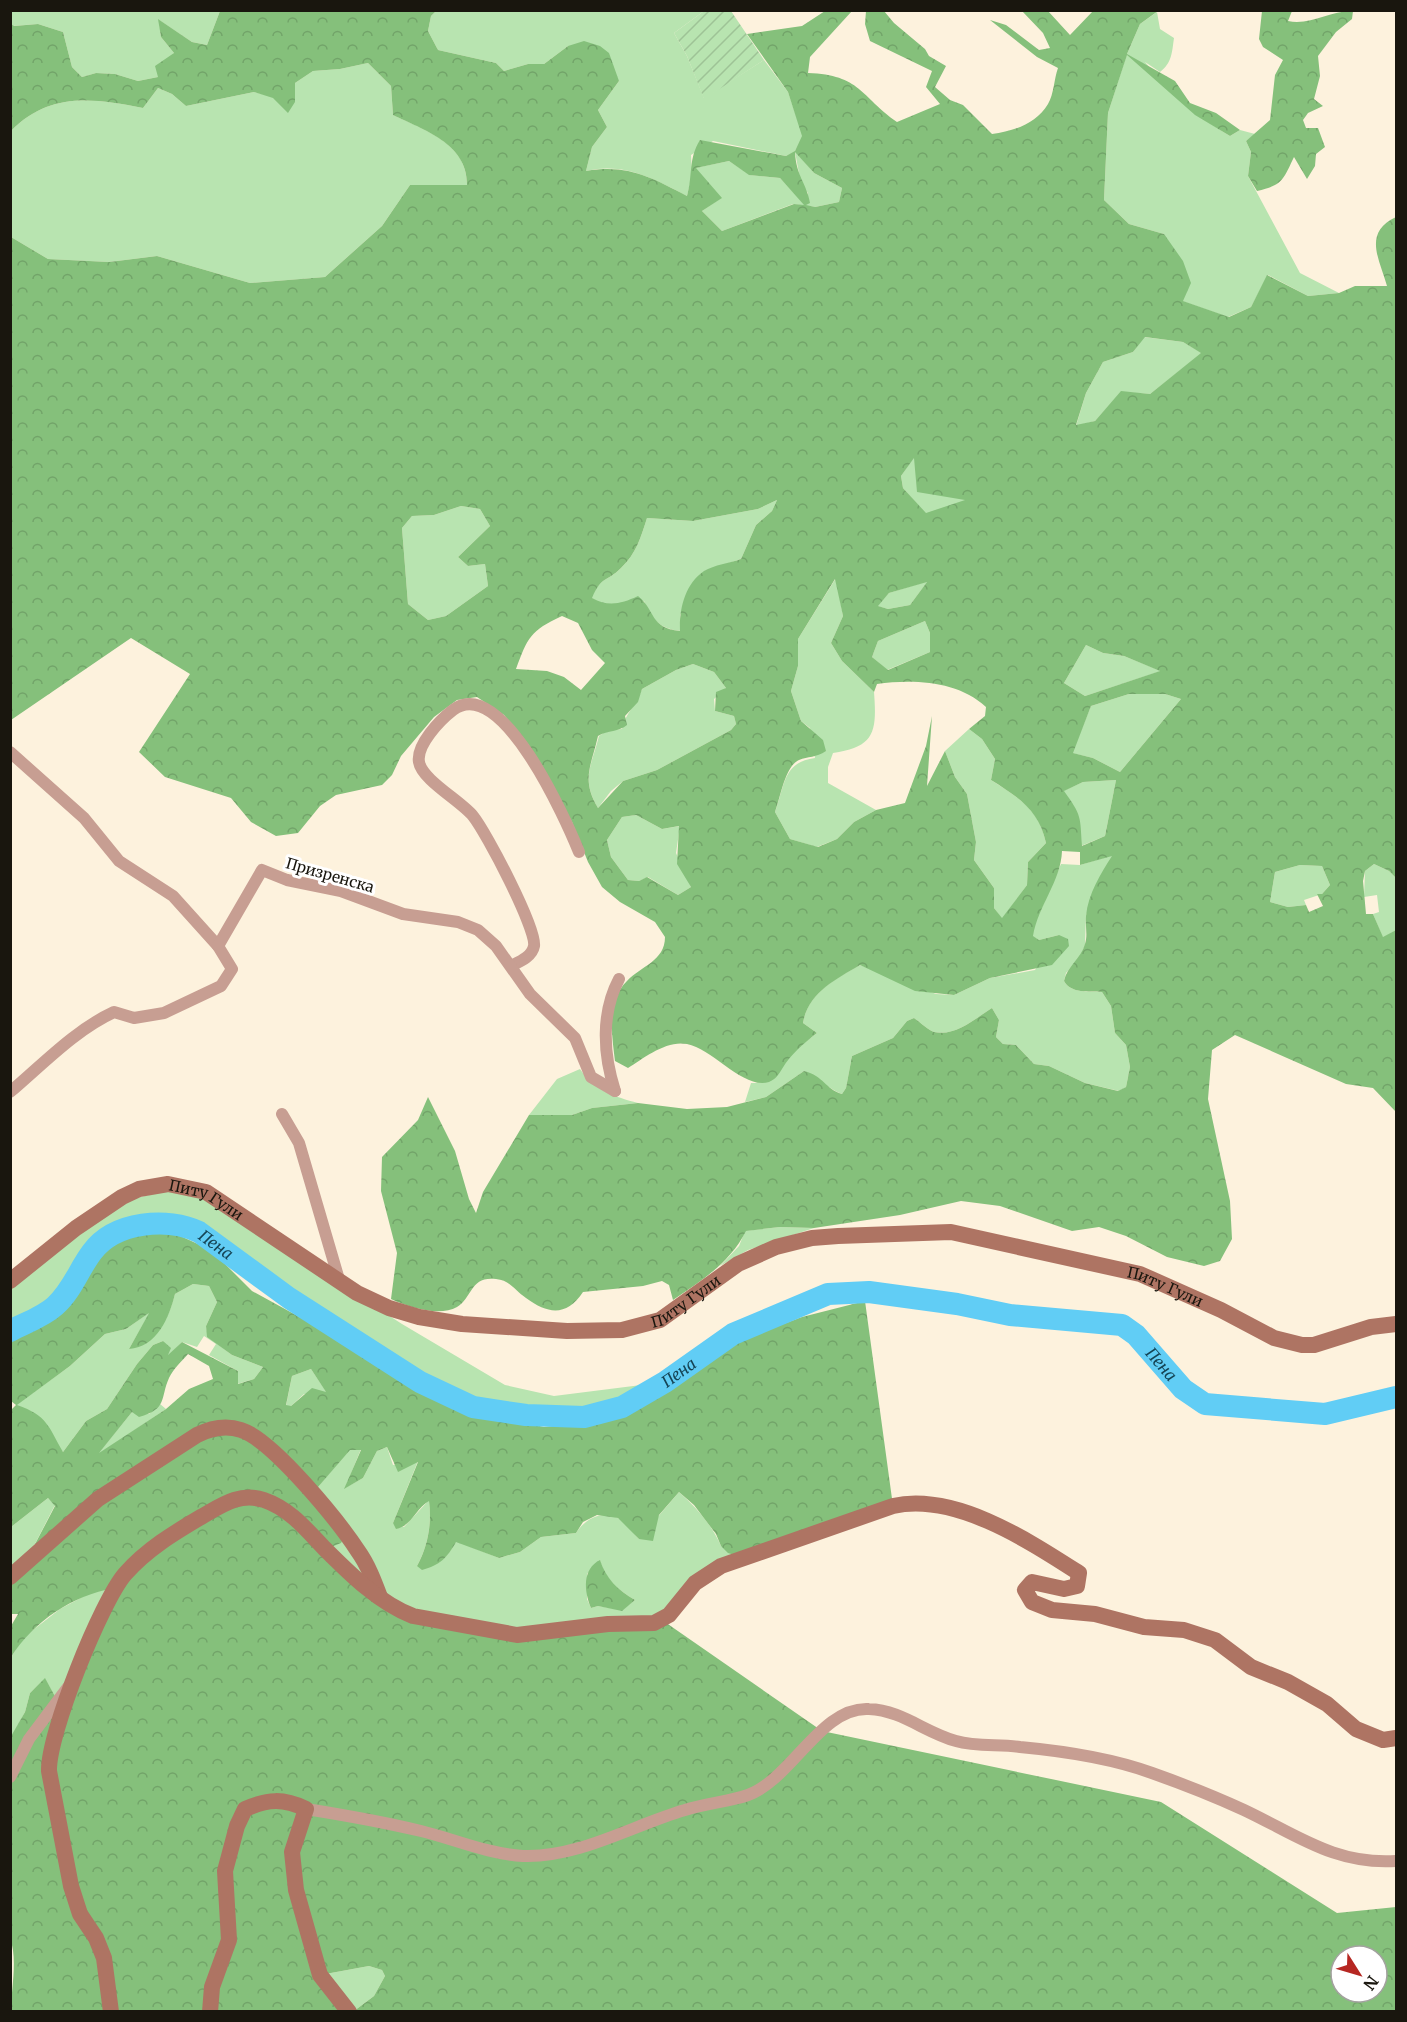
<svg xmlns="http://www.w3.org/2000/svg" width="1407" height="2022" font-family="Merriweather,serif">
<style>
.grass{fill:#b8e4b0;fill-rule:evenodd}
.forest{fill:url(#forest-crowns);fill-rule:evenodd}
.garden{fill:url(#garden-furrows)}
.lines{fill:none;stroke-linecap:round;stroke-linejoin:round}
.river{stroke:#61cdf5;stroke-width:22}
.street{stroke:#c79e92;stroke-width:12}
.secondary{stroke:#ae7463;stroke-width:16}
.labels{text-anchor:middle;dominant-baseline:central;stroke-width:6;stroke-linejoin:round;paint-order:stroke}
.street-label{font-size:15px;fill:#19160e;stroke:#fff}
.water-label{font-size:16px;font-style:italic;fill:#154455;stroke:#fff}
</style>
<defs>
<pattern id="forest-crowns" width="20" height="18" patternUnits="userSpaceOnUse" patternTransform="scale(1.5)"><rect width="20" height="18" fill="#85c07b"/><path d="M2 6a3 3 0 1 1 6 0M12 15a3 3 0 1 1 6 0" fill="none" stroke="#72a469"/></pattern>
<pattern id="garden-furrows" width="10" height="10" patternUnits="userSpaceOnUse" patternTransform="scale(1.5)"><rect width="10" height="10" fill="#b8e4b0"/><path d="M-1 1l2-2M0 10L10 0M9 11l2-2" fill="none" stroke="#9ec396"/></pattern>
</defs>
<rect width="100%" height="100%" fill="#fdf2dd"/>
<g class="grass">
<path d="M11,11H220L207,45L192,42L159,20L161,37L174,53L158,77L138,81L115,74L96,73L82,77L72,67L63,32L38,24L13,26L11,24Z"/>
<path d="M436,11H704L674,33L687,56L704,98L764,60L788,92L803,136L795,151L814,173L842,188L839,202L815,207L793,204L722,231L702,211L721,198L695,168L729,161L750,175L780,178L805,205L808,193L801,184L795,152L786,156L713,141L691,155L692,175L687,196C654,179 624,162 586,171L592,147L607,127L598,110L619,81L568,46L544,64H528L504,71L496,63L438,50L428,31L431,16Z"/>
<path d="M1157,12L1160,29L1174,38C1172,52 1172,63 1160,72L1145,62C1174,96 1192,113 1230,136L1240,130L1255,134L1246,141L1251,152L1248,176L1300,273L1339,293L1308,296L1268,275L1251,307L1228,317L1182,301L1164,234L1129,224L1104,200L1108,113L1127,54L1140,24Z"/>
<path d="M368,63L391,86L393,115C425,130 468,144 467,185H410L382,226L325,277L250,283L157,256L109,262L48,259L11,237V131C49,92 92,98 143,108L158,88L172,94L186,106L254,92L295,102V83L313,71L340,69Z"/>
<path d="M1144,337L1183,342L1202,353L1150,394L1121,392L1095,421L1076,426L1086,393L1103,362L1133,352Z"/>
<path d="M914,457L967,500L926,514L903,488L901,476Z"/>
<path d="M777,500L772,511L756,525L741,559L705,571L680,615L681,631C660,629 651,619 644,601L604,605L591,598C602,575 606,583 621,568C636,554 641,537 647,518L693,521L758,509Z"/>
<path d="M461,506L480,509L490,526L458,557L468,566L485,564L488,586L446,616L428,620L408,604L402,528L412,516L434,515Z"/>
<path d="M836,578L843,616L831,643L842,661L874,692C877,732 875,747 833,753L828,767V783L876,810L854,822L837,839L817,847L790,839L775,812C785,785 783,762 815,758L810,728L801,721L791,691L798,666V639Z"/>
<path d="M928,581L910,605L888,609L877,606L889,593Z"/>
<path d="M925,621L930,633V652L887,670L872,657L878,641Z"/>
<path d="M1086,645L1103,653L1124,656L1161,671L1085,696L1064,683Z"/>
<path d="M693,664L714,672L726,688L714,699L715,711L734,716L736,724L731,730L657,770L623,781L611,791L598,808C581,779 591,767 599,736L608,730L622,729C625,713 637,705 642,689L676,670Z"/>
<path d="M1129,694H1165L1181,699L1120,772L1093,758L1072,753L1091,706Z"/>
<path d="M969,729L982,739L995,759L991,780C1019,798 1039,809 1046,843L1028,862L1027,885L1002,919L994,908V888L974,860L976,842L967,794L955,777L945,751Z"/>
<path d="M1116,780L1105,836L1081,846L1063,791L1083,782Z"/>
<path d="M636,815L662,829L680,826L676,853L691,887L678,895L648,877L639,881L628,880L611,857L607,840L622,817Z"/>
<path d="M1113,855L1086,915L1085,945L1080,957L1066,973L1064,981C1071,994 1089,991 1102,992L1111,1006L1115,1033L1126,1045L1130,1067L1126,1087L1119,1091L1085,1083L1049,1066L1034,1064L1016,1045L1003,1044L996,1037L999,1020L992,1008C976,1018 955,1037 934,1032C928,1030 920,1022 914,1018L907,1021L893,1038L852,1056L846,1088L842,1094C831,1090 817,1078 804,1071L766,1097L745,1102L751,1083C780,1082 775,1074 791,1055C798,1047 808,1040 817,1033L803,1023C808,993 835,979 860,965L936,994L954,995L990,978L1035,970L1059,935L1039,940L1032,936L1035,923L1061,864L1080,865Z"/>
<path d="M1374,864L1389,871L1396,878V930L1383,938L1373,914L1379,912L1377,895L1364,897L1365,871Z"/>
<path d="M1300,865L1322,866L1330,885L1322,894L1304,900L1306,905L1288,907L1270,902L1275,872Z"/>
<path d="M580,1069C594,1090 615,1097 638,1103L592,1108L572,1115H529L557,1079Z"/>
<path d="M187,1186L402,1324L505,1385L554,1396L665,1382L622,1407L584,1417L526,1415L473,1407L420,1382L353,1342L199,1232C168,1217 115,1221 92,1252C79,1269 72,1291 55,1306C43,1317 26,1324 11,1331V1281L111,1204Z"/>
<path d="M780,1227L814,1228L748,1250L720,1266L739,1246L745,1231Z"/>
<path d="M193,1284L209,1286L217,1302L206,1326L208,1337L232,1355L263,1367L254,1379L237,1384L238,1371L209,1355L216,1344L204,1336L197,1347L182,1342L168,1356L163,1341L153,1345L137,1364L107,1409L86,1421L63,1452L16,1405L70,1366L105,1334L126,1329L150,1312L129,1349C159,1330 165,1330 175,1294Z"/>
<path d="M311,1369L327,1393L304,1394L291,1406H286L292,1376Z"/>
<path d="M160,1404L166,1409L96,1456L132,1412L149,1414Z"/>
<path d="M387,1447L393,1465L418,1461L393,1523L404,1527L429,1500C432,1523 428,1546 417,1566C439,1563 445,1561 456,1541L499,1558L520,1552L541,1537L576,1533C585,1519 601,1510 618,1518C625,1521 633,1533 639,1539L679,1492C696,1507 712,1525 721,1546L744,1558L721,1566L669,1615L551,1631L413,1616L325,1549L312,1494L349,1450L361,1449L345,1488L363,1478L377,1451ZM600,1561C606,1580 618,1590 635,1600L622,1610L598,1606L591,1608L587,1599V1574Z"/>
<path d="M48,1498L55,1505L23,1567L11,1577V1527Z"/>
<path d="M115,1587L57,1700L45,1679L30,1693L25,1712L11,1738V1657L24,1637L60,1609L92,1592Z"/>
<path d="M369,1966L382,1970L385,1976L374,1996L354,2011L320,1975Z"/>
</g>
<g class="forest">
<path d="M220,11H436L431,16L428,31L438,50L496,63L504,71L528,64H544L568,46L584,41L600,46L609,53L619,81L598,110L607,127L592,147L586,171C628,164 650,177 687,196C693,175 688,159 700,140L786,156L795,151L802,136L788,92L747,34L802,26L825,11H852L810,57L808,73C861,75 860,96 897,122L940,104L926,87L932,71L870,41L865,24L866,11H884L894,23L925,49L929,56L946,66L935,87L950,100L963,105L992,134C1014,131 1036,124 1048,104C1054,94 1054,79 1058,68L1037,57L990,20L1006,25L1039,50L1050,48L1043,33L1022,11H1048L1070,35L1093,11H1158L1140,24L1127,54L1175,81L1190,103L1216,113L1240,130L1230,136L1195,115L1127,55L1108,113L1104,200L1129,224L1164,234L1183,261L1191,283L1183,301L1229,317L1251,307L1267,275L1308,296L1339,293L1355,286H1387C1380,260 1362,233 1396,217V878L1389,871L1374,864L1365,871L1363,881L1366,914H1373L1383,937L1396,930V1112L1373,1088L1346,1084L1235,1035L1212,1050L1208,1099L1230,1201L1232,1239L1220,1261L1204,1266L1167,1257L1126,1236L1099,1227L1072,1231L1000,1206L961,1201L900,1215L814,1228L780,1227L746,1231C730,1263 701,1281 673,1300L669,1285L662,1281L643,1286L583,1292C567,1316 549,1315 526,1298C515,1291 510,1280 496,1279C470,1276 473,1297 457,1307C439,1317 408,1307 391,1299L397,1253L381,1191L382,1157L418,1120L428,1097L455,1151L469,1199L476,1213L483,1192L529,1115H572L592,1108L638,1103L687,1109L727,1107L766,1097L804,1071C824,1076 825,1089 842,1094L846,1088L852,1056L893,1038L907,1021L914,1018C920,1022 928,1030 934,1032C955,1037 976,1018 992,1008L999,1020L996,1037L1003,1044L1016,1045L1034,1064L1049,1066L1085,1083L1118,1091L1126,1087L1130,1067L1126,1045L1115,1033L1111,1006L1102,992C1089,991 1071,994 1064,981C1067,966 1081,959 1085,944C1088,935 1085,926 1086,916C1088,894 1101,873 1112,856L1080,865V852L1062,851C1061,881 1038,906 1033,936L1039,940L1059,935L1068,939L1069,946L1052,965L990,978L954,995L915,991L860,965C835,980 808,993 803,1023L817,1033C803,1044 791,1054 782,1069C778,1075 776,1079 769,1082C744,1090 713,1049 687,1044C666,1040 644,1058 628,1068L615,1061C612,1036 606,1001 627,981C641,966 665,961 665,937L655,922L620,902L602,887L588,862L572,822L528,744L504,715L477,697L457,700L434,717L401,756L392,775L382,785L336,795L320,806L298,833L276,836L251,822L231,798L165,777L139,752L190,674L131,638L11,720V237L48,259L109,262L157,256L250,283L325,277L382,226L410,185H467C468,144 424,130 393,115L391,86L368,63L340,69L313,71L295,83V102L288,113L273,98L254,92L186,106L172,94L158,88L143,108C92,98 49,92 11,131V24L14,26L38,24L63,32L72,67L82,77L96,73L115,74L138,81L158,77L155,66L174,53L161,37L158,19L192,42L207,45ZM795,152L814,173L842,188L839,202L815,207L806,205L810,203C807,184 796,176 795,152ZM729,161L749,175L780,178L804,205L794,204L722,231L702,211L722,198L696,168ZM1145,337L1183,342L1201,353L1150,394L1121,391L1095,421L1076,425L1086,393L1103,362L1133,352ZM914,458L917,492L965,500L926,513L903,488L901,476ZM777,500L772,511L756,525L741,559C730,563 714,565 704,571C685,584 679,609 680,631C649,628 656,610 638,596C621,604 608,607 592,598C602,575 606,583 621,568C636,554 641,537 647,518L693,521L758,509ZM461,506L480,509L490,526L458,557L468,566L485,564L488,586L446,616L428,620L408,604L402,528L412,516L434,515ZM835,579L843,616L831,643L842,661L874,692L877,684C914,679 958,681 986,707L985,716L969,729L982,739L995,759L991,780C1018,797 1039,810 1046,843L1028,862L1027,885L1002,918L994,908V888L974,860L976,842L967,794L955,777L945,751L927,786L932,716L926,746L905,803L876,810L854,822L837,839L818,847L790,839L775,812C780,799 785,766 799,760C808,756 816,758 826,751L823,740L801,721L791,691L798,666V639ZM927,582L910,605L888,609L878,606L889,593ZM562,616L578,623L592,650L605,663L581,690L564,677L547,671L516,669C528,637 530,631 562,616ZM925,621L930,633V652L888,670L872,657L878,641ZM1086,645L1103,653L1124,656L1160,671L1085,696L1064,683ZM693,664L714,672L726,688L716,692L715,711L734,716L736,724L731,730L657,770L623,781L598,808C581,779 591,767 598,736C608,730 619,732 627,725L625,716L638,702L642,689L676,670ZM1129,694H1165L1181,699L1120,772L1093,758L1073,753L1091,706ZM1116,780L1105,836L1082,846C1080,816 1082,816 1064,791L1083,782ZM636,815L662,829L679,826L677,864L691,887L678,895L647,877L639,881L628,880L611,857L607,840L622,817ZM1300,865L1322,866L1330,885L1322,894H1317L1323,906L1309,912L1306,905L1288,907L1270,902L1275,872Z"/>
<path d="M1262,11H1292L1288,21C1310,26 1331,10 1353,11L1352,19L1336,32L1318,56L1320,76L1314,99L1323,106L1308,113L1303,120L1306,128H1318L1325,147L1316,154L1315,166L1307,179L1294,157C1283,180 1283,185 1257,191L1248,176L1251,152L1246,141L1270,120L1275,75L1283,60L1263,47L1259,39Z"/>
<path d="M146,1229H165L211,1250L252,1291L345,1342L450,1406L544,1427L583,1423L618,1416L668,1390L733,1343L802,1317L865,1301L893,1506L744,1558L728,1553L721,1546L716,1534L694,1505L679,1492L659,1515L653,1541L639,1539L618,1518L597,1515L583,1522L576,1533L541,1537L520,1552L499,1558L456,1542C447,1558 440,1565 422,1570L417,1566C428,1546 432,1523 429,1501C416,1508 412,1526 396,1529L393,1523L418,1462L398,1472L387,1447L377,1451L363,1478L344,1489L361,1450H350L312,1494L346,1534L341,1543L326,1549L389,1605L484,1630L662,1620L822,1731L1161,1802L1337,1913L1396,1907V2011H354L374,1996L385,1976L382,1970L369,1966L320,1975L349,2011H11C11,1989 18,1959 10,1938V1738L25,1712L30,1693L45,1678L57,1700L114,1588C72,1596 34,1621 11,1657V1626L18,1614H11V1577L23,1567L55,1506L48,1498L11,1527L10,1411L16,1405L11,1401V1341L62,1308L102,1254L123,1236ZM193,1284L209,1286L217,1302L206,1326L207,1337L232,1355L263,1367L254,1379L238,1384V1371L182,1342L168,1355L171,1348L163,1341L153,1345L137,1364L107,1409L86,1421L63,1452C48,1426 48,1416 17,1405L70,1366L105,1334L126,1329L149,1313L129,1349C157,1347 169,1318 175,1294ZM188,1354L209,1366L213,1379L189,1389L166,1409L99,1453L132,1412L139,1417C168,1409 160,1398 169,1378C173,1369 182,1361 188,1354ZM311,1369L326,1392L312,1388L291,1406L286,1405L292,1376ZM1341,1956H1377V1992H1341Z"/>
<path d="M600,1560C606,1579 618,1590 635,1600L622,1611L598,1606L591,1608C584,1591 582,1569 600,1560Z"/>
</g>
<path class="garden" d="M704,11H731L764,60L704,99L687,56L674,33Z"/>
<g class="lines">
<path class="river" id="s1" d="M10,1331C25,1323 43,1317 55,1306C72,1291 79,1269 92,1252C115,1221 168,1217 199,1232L289,1298L420,1382L473,1407L526,1415L584,1417L622,1407L665,1382L733,1334L828,1294L869,1292L957,1304L1010,1315L1122,1325L1136,1335L1183,1389L1205,1404L1325,1414L1396,1397"/>
<g class="street">
<path d="M10,752L84,818L119,861L173,896L218,946"/>
<path d="M511,966C519,962 532,957 534,946C537,929 486,832 473,816C461,801 422,780 419,762C416,745 440,720 453,710C501,673 566,820 579,852"/>
<path d="M615,1091C603,1054 601,1013 619,979"/>
<path d="M10,1092C43,1064 75,1030 114,1012L134,1018L164,1013L221,986L232,969L218,946L262,870L287,880L341,891L403,914L458,922L478,930L496,946L530,994L575,1038L591,1077L615,1091"/>
<path d="M282,1114L299,1143L340,1283"/>
<path d="M10,1777L29,1739L68,1687"/>
<path d="M306,1809C344,1815 383,1822 421,1831C454,1839 488,1854 523,1856C579,1858 633,1825 685,1810C706,1803 728,1802 748,1795C792,1779 821,1706 869,1709C901,1710 926,1733 956,1741C976,1747 999,1744 1020,1747C1063,1751 1111,1758 1152,1773C1183,1784 1214,1796 1244,1810C1297,1835 1335,1865 1396,1861"/>
</g>
<g class="secondary">
<path id="s2" d="M10,1281L76,1228L122,1197L139,1189L168,1184L206,1192L357,1293L389,1308L419,1317L462,1324L567,1331L622,1330L660,1320L738,1264L776,1247L812,1238L838,1236L951,1232L1140,1274L1221,1310L1274,1338L1302,1345H1314L1371,1327L1396,1324"/>
<path d="M10,1577L98,1499L197,1435C211,1428 226,1425 241,1430C273,1440 339,1522 358,1551C368,1565 374,1581 380,1597"/>
<path d="M111,2012L104,1958L96,1938L80,1914L71,1886L49,1771C48,1734 101,1602 125,1574C147,1549 174,1533 201,1517C222,1505 240,1492 264,1500C290,1509 306,1529 324,1548C350,1574 379,1603 413,1616L517,1635L608,1624L654,1623L669,1615L695,1583L721,1566L893,1506C955,1492 1029,1541 1079,1573L1077,1586L1064,1589L1032,1582L1025,1590L1032,1602L1052,1610L1095,1614L1144,1627L1184,1630L1215,1640L1251,1667L1288,1682L1327,1704L1356,1729L1383,1740L1396,1738"/>
<path d="M210,2012L212,1987L229,1940L225,1871L237,1826L245,1809C268,1799 283,1798 306,1809L292,1852L296,1890L320,1975L349,2012"/>
</g>
</g>
<g class="labels">
<g class="street-label">
<text transform="translate(330 875) rotate(16)">Призренска</text>
<text stroke="none"><textPath href="#s2" startOffset="230">Питу Гули</textPath></text>
<text stroke="none"><textPath href="#s2" startOffset="1254">Питу Гули</textPath></text>
<text stroke="none"><textPath href="#s2" startOffset="750">Питу Гули</textPath></text>
</g>
<g class="water-label">
<text stroke="none"><textPath href="#s1" startOffset="255">Пена</textPath></text>
<text stroke="none"><textPath href="#s1" startOffset="1299">Пена</textPath></text>
<text stroke="none"><textPath href="#s1" startOffset="777">Пена</textPath></text>
</g>
</g>
<rect width="1407" height="2022" fill="none" stroke="#19160e" stroke-width="24"/>
<g transform="translate(1359 1974) rotate(127)"><circle r="28" fill="#ffffff" stroke="#a3a29f" stroke-width="1.5"/>
<path d="M0-4.5L10 22L0 15L-10 22Z" fill="#b62722"/>
<text y="-9" font-size="16" font-weight="bold" text-anchor="middle" fill="#19160e">N</text>
</g>
</svg>
